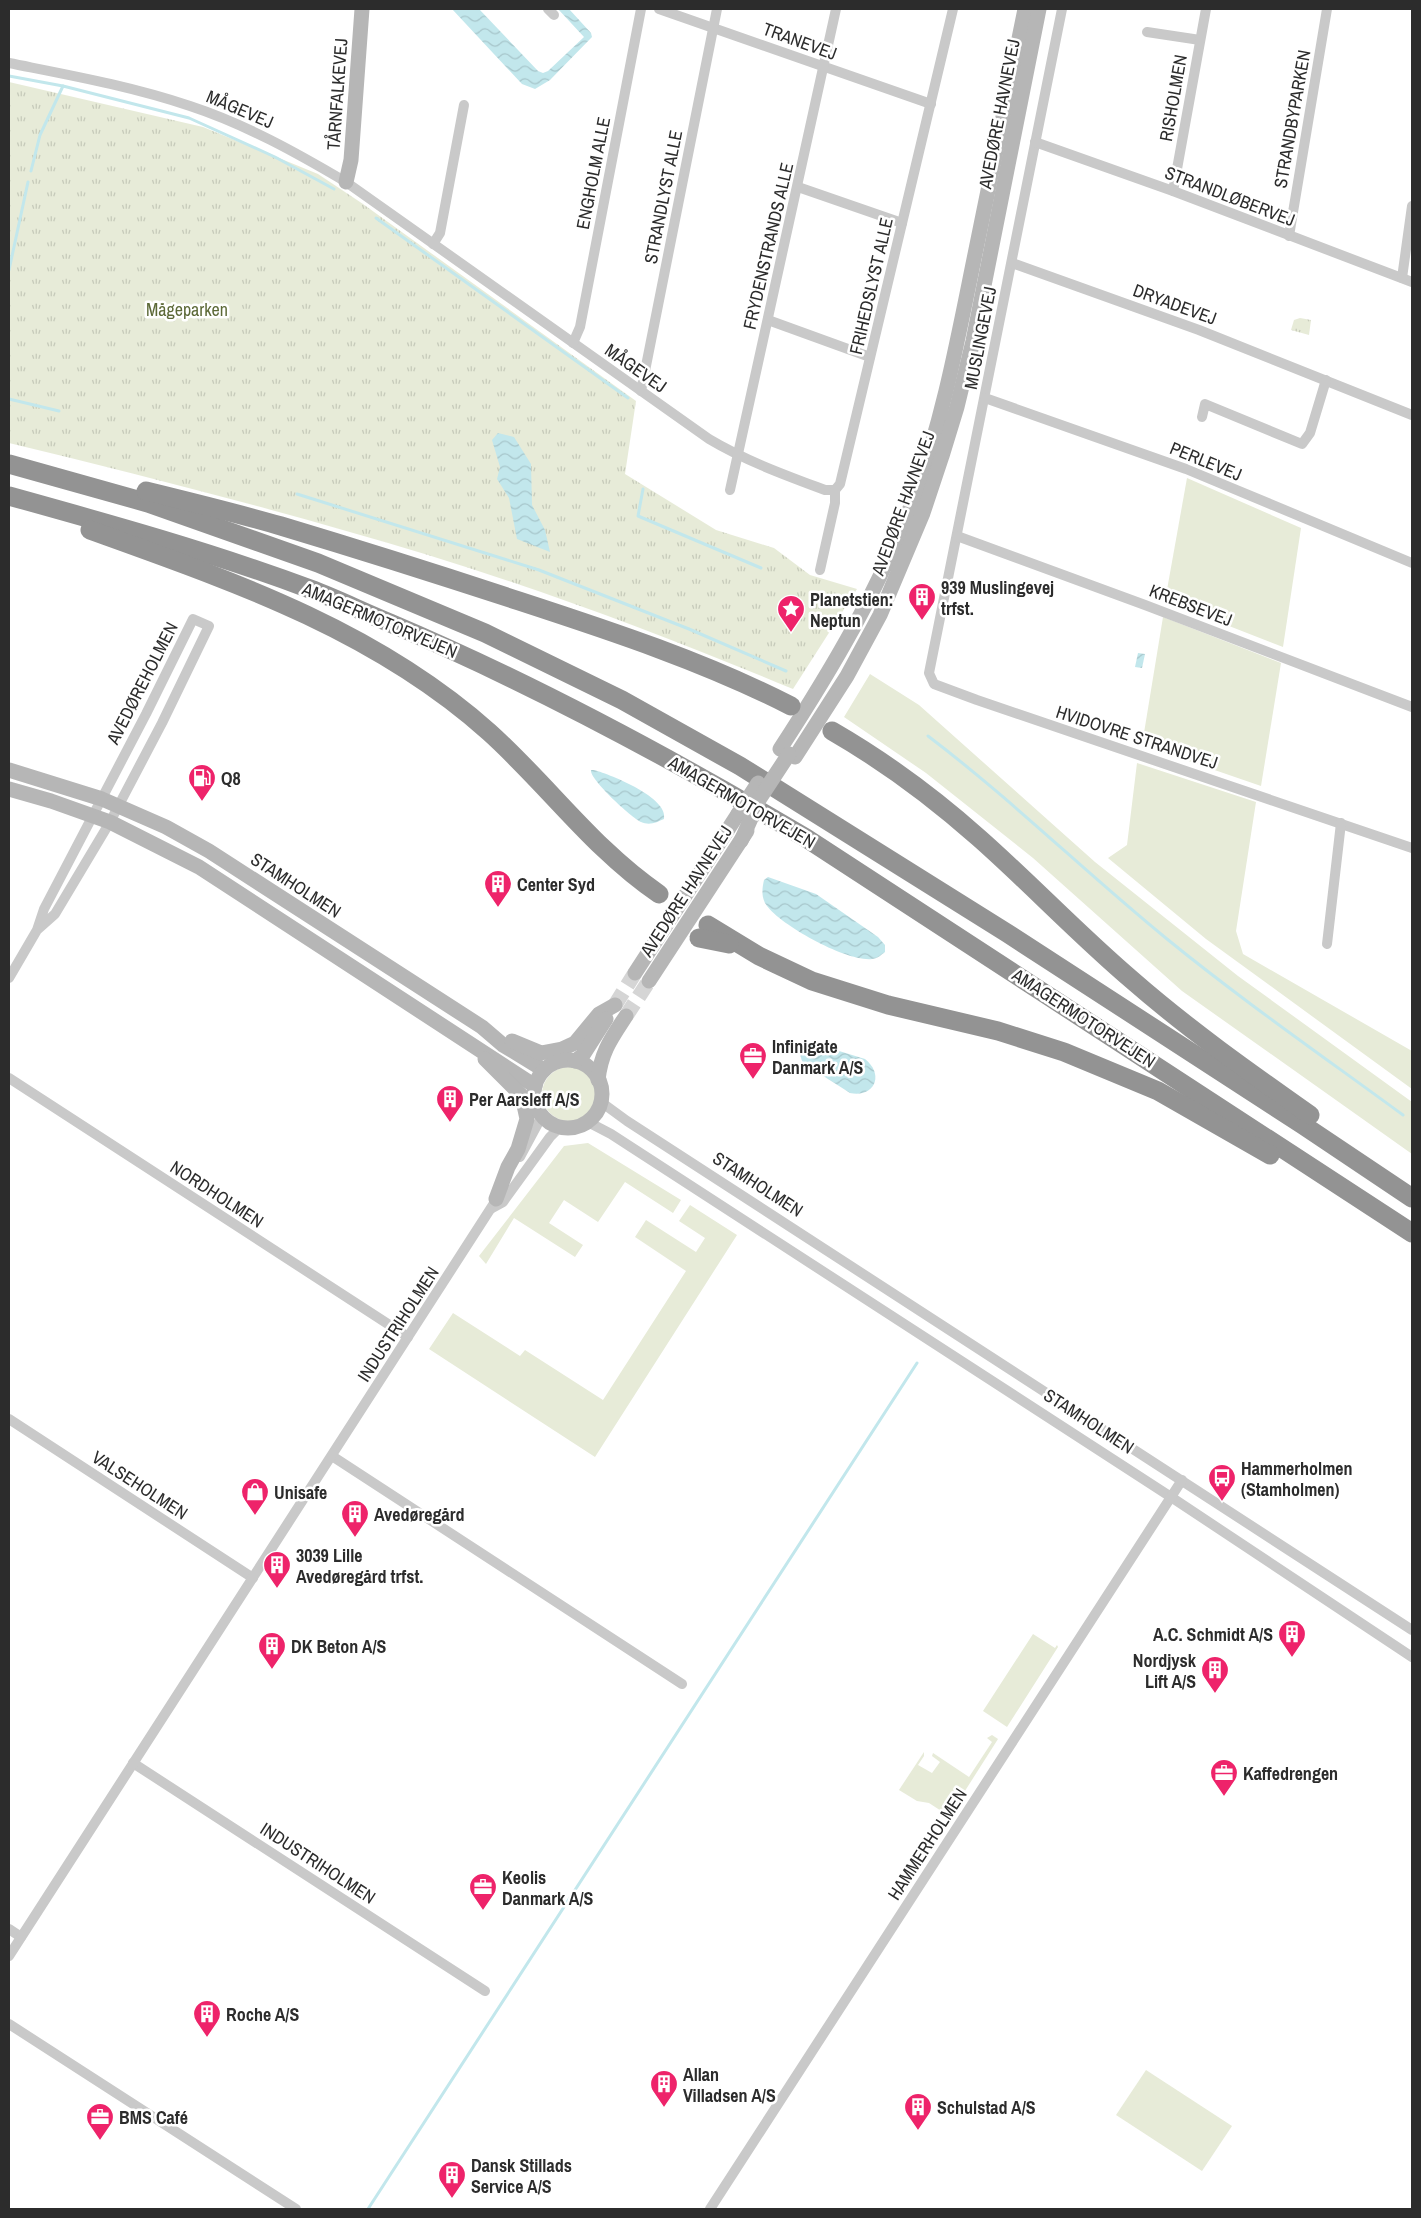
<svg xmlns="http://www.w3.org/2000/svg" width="1421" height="2218" font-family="'Archivo Narrow',sans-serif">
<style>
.grass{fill:#e7ebd8}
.park{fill:url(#park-tufts)}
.water{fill:url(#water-waves)}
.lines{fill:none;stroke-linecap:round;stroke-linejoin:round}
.stream{stroke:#c2e7ec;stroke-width:3}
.secondary-tunnel{stroke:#d5d5d5;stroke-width:15;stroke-dasharray:15 8;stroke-linecap:butt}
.street{stroke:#c9c9c9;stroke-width:10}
.secondary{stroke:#b6b6b6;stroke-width:15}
.highway{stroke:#939393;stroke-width:19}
.secondary-bridge{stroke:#b6b6b6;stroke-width:15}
.labels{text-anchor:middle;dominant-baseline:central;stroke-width:5;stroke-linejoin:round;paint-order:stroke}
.street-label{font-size:18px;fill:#2c2c2c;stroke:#fff}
.park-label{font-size:18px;fill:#5c6937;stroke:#fff}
.poi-label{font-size:18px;font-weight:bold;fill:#2c2c2c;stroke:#fff;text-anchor:start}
</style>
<defs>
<pattern id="park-tufts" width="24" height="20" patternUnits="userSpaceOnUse" patternTransform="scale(1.25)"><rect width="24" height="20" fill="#e7ebd8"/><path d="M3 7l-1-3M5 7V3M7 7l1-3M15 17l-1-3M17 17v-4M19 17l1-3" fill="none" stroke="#c6caba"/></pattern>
<pattern id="water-waves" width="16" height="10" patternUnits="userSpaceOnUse" patternTransform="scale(1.25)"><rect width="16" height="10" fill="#c2e7ec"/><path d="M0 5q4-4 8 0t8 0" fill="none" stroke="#a7c6cb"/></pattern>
</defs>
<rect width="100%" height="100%" fill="#fff"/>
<g class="grass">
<path d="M1187,478L1301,528L1283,647L1165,601Z"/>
<path d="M1163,617L1281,663L1261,786L1142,745Z"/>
<path d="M870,674L919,705L1095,862L1238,976L1412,1102V1154L1182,991L1033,858L926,773L844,717Z"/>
<path d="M1137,763L1256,802L1236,931L1243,954L1412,1051V1089L1206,939L1108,858L1127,845Z"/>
<circle cx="569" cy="1094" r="27"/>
<path d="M588,1143L681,1200L673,1213L625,1182L598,1222L564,1200L549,1223L583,1245L575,1257L514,1218L486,1264L479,1256L564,1146Z"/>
<path d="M690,1205L737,1235L595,1457L429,1349L453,1313L520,1356L525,1350L603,1400L686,1271L635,1237L646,1220L696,1252L705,1238L679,1221Z"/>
<path d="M1033,1634L1055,1648L1057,1645L1058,1647L1007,1727L983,1711Z"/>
<path d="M992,1735L998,1739L949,1816L929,1803L917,1801L899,1790L924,1752V1756L918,1765L932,1773L940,1762L932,1756L933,1753L969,1777L992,1742L987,1738Z"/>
<path d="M1146,2070L1232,2126L1202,2171L1116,2115Z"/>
</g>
<g class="park">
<path d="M9,82L203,127L318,174L363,204L636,401L625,474L716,530L774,548L810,575L857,589L793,689C673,639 552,593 428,555C290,513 149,477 9,443Z"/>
<path d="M1300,318L1311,320L1309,335L1291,330L1294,320Z"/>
</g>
<g class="water">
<path d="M452,9H479L538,71L543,73L548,71L584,37L558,9H569L591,33L592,37L550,80L535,89L522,84Z"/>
<path d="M498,433L514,437L531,464L532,505L545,530L550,552L517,539L509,498L497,479L500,467L492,440Z"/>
<path d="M1138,653L1145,654L1142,668L1135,667Z"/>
<path d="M591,770H594C612,775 669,798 664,819C657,822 650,826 641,822C632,818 589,779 591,770Z"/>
<path d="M768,877L816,894L878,937L885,945V952C881,955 877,959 872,959C847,962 782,926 767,906C761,898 762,889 764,880Z"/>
<path d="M810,1042L865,1059C885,1075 874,1098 850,1093L803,1063C798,1053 800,1046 810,1042Z"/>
</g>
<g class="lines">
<g class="stream">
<path d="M9,76L63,86"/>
<path d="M31,171L40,135L63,86L189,118L275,157L334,189"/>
<path d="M376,218L628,398"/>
<path d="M9,270L28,182"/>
<path d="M9,399L59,411"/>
<path d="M643,489L638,516L761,568"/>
<path d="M297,494L539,570L689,629L786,671"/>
<path d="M928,736C1011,799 1086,873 1167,939C1243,1001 1324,1057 1403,1115"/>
<path d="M368,2209L917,1363"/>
</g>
<g class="secondary-tunnel">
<path d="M615,1005L635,973"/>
<path d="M626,1016L649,981"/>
</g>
<g class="street">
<path d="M548,9L554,15"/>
<path d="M659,9L931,104"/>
<path d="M1062,9L929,673L934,684L977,700L1412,848"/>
<path d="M1147,32L1200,40"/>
<path d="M9,63C69,75 131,86 190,106C245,124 297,153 346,182L709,439C746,461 785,475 825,490H835"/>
<path d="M1035,142L1173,191L1412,282"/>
<path d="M798,187L902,223"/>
<path d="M1173,191L1206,9"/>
<path d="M1289,236L1327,9"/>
<path d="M433,244L440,233L464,105"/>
<path d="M1012,263L1199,330L1412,415"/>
<path d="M1402,278L1412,206"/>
<path d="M768,320L870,357"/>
<path d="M573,343L580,327L641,9"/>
<path d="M641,391L717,9"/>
<path d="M985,398L1186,469L1412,563"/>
<path d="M1202,417L1205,404L1302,444L1310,433L1326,380"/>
<path d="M730,490L836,9"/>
<path d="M957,536L1145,605L1412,707"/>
<path d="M820,570L835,503V490L840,484L953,9"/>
<path d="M1327,944L1341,823"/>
<path d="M9,978L37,930L55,914L110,822L162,723L209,626L193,619L146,714L44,909L37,930"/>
<path d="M9,1078L408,1337"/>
<path d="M601,1102L627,1121L1412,1630"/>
<path d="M588,1122L611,1134L1171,1497L1412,1657"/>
<path d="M520,1157L542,1116"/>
<path d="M492,1208L503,1202L550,1137L560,1127"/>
<path d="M9,1419L253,1578"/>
<path d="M332,1456L682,1684"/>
<path d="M133,1763L485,1991"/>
<path d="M9,1929L21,1937"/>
<path d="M9,1956L500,1194"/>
<path d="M9,2024L296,2209"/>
<path d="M710,2209L1182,1480"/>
</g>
<g class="secondary">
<path d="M346,182L351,160L362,9"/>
<path d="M780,749C832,669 880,588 914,498C942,423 957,343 973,264C990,179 1008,94 1025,9"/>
<path d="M795,757L847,676L880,615L923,513L942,456L957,407L973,341L1039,9"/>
<path d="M9,770L102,799L166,827L209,851L482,1027L503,1045L544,1070"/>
<path d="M9,789L51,801L110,822L199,867L535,1086"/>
<path d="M635,973L738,814"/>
<path d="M649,981L747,831"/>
<path d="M512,1041L541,1053L562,1049L575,1043L599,1014L615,1005"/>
<path d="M485,1059L522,1096L527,1119L518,1149L508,1167L496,1199"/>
<circle cx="568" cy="1094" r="34"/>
<path d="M575,1061L583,1055L606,1019"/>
<path d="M598,1080C601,1052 611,1039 626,1016"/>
</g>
<g class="highway">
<path d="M9,464L148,503L318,563L485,633L622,700L740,766L1007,933L1303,1125L1412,1198"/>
<path d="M146,491C191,502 236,513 281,526C361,550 440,575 519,601C611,631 705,662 791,706"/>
<path d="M9,496C110,524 211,552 310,589C337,599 363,612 390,623C534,684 671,758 806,838L1412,1233"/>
<path d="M90,530C232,581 375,630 489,732C548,785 593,849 659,894"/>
<path d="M832,731C884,761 934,798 979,838C1031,884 1079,935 1132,980C1188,1029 1249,1072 1310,1115"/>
<path d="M708,925L759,956L812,981L888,1005L998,1031L1064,1052L1158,1091L1270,1155"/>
<path d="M699,938L729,944"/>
</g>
<g class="secondary-bridge">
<path d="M738,814L758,783"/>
<path d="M741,841L760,798L789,754"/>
</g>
</g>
<defs>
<symbol id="building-pin" viewBox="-11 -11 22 30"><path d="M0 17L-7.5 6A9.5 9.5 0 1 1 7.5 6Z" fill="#ee236a" stroke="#fff"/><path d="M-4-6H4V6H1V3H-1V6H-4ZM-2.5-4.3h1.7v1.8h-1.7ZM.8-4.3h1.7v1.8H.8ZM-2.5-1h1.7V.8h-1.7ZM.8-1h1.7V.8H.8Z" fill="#fff"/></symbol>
<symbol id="sight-pin" viewBox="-11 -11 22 30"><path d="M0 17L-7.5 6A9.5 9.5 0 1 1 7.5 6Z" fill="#ee236a" stroke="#fff"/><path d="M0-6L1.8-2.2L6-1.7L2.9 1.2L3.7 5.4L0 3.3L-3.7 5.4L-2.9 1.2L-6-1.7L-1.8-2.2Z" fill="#fff"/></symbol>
<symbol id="fuel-pin" viewBox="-11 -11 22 30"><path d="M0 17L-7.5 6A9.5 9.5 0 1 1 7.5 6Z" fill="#ee236a" stroke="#fff"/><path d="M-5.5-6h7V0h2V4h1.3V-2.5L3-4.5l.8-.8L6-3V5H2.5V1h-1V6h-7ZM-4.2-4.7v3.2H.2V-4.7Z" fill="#fff"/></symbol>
<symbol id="office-pin" viewBox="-11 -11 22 30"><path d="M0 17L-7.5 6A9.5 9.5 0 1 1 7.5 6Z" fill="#ee236a" stroke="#fff"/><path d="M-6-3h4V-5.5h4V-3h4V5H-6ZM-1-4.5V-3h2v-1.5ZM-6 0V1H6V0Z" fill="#fff"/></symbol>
<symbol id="bus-pin" viewBox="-11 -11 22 30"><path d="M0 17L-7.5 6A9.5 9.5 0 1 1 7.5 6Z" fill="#ee236a" stroke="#fff"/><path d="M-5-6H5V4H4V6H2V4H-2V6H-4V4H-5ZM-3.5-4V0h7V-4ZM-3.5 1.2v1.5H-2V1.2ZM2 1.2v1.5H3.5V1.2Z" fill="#fff"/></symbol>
<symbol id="shop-pin" viewBox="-11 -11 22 30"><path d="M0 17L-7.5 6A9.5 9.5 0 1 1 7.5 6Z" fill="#ee236a" stroke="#fff"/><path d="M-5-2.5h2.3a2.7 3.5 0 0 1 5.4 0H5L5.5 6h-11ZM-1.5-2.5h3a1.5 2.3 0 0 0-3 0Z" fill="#fff"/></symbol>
</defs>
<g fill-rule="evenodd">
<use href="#building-pin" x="906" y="581" width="32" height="43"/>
<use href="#sight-pin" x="775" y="593" width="32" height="43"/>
<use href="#fuel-pin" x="186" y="762" width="32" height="43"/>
<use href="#building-pin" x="482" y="868" width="32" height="43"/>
<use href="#office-pin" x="737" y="1040" width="32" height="43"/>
<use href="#building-pin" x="434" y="1083" width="32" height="43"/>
<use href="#bus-pin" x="1206" y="1462" width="32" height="43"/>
<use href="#shop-pin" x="239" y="1476" width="32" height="43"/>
<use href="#building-pin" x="339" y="1498" width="32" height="43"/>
<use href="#building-pin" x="261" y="1549" width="32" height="43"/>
<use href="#building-pin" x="1276" y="1618" width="32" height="43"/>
<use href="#building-pin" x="256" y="1630" width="32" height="43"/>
<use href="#building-pin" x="1199" y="1654" width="32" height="43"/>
<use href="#office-pin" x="1208" y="1757" width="32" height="43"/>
<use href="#office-pin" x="467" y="1871" width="32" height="43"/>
<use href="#building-pin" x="191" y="1998" width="32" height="43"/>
<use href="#building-pin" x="648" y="2068" width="32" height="43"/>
<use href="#building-pin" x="902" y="2091" width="32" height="43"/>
<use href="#office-pin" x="84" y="2101" width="32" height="43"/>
<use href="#building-pin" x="436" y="2159" width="32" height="43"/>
</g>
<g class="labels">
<g class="street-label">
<text transform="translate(800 41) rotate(20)">TRANEVEJ</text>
<text transform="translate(337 94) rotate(-86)">TÅRNFALKEVEJ</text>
<text transform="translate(1173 98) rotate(-80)">RISHOLMEN</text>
<text transform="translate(240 109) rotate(23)">MÅGEVEJ</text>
<text transform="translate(999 114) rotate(-79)">AVEDØRE HAVNEVEJ</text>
<text transform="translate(1292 119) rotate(-80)">STRANDBYPARKEN</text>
<text transform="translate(593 173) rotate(-79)">ENGHOLM ALLE</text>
<text transform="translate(1230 196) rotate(21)">STRANDLØBERVEJ</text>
<text transform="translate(663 197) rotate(-79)">STRANDLYST ALLE</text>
<text transform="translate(768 246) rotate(-77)">FRYDENSTRANDS ALLE</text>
<text transform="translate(871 286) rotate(-77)">FRIHEDSLYST ALLE</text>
<text transform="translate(1175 304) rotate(20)">DRYADEVEJ</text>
<text transform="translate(980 338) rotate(-79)">MUSLINGEVEJ</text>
<text transform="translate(636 368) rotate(35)">MÅGEVEJ</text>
<text transform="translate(1206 461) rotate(22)">PERLEVEJ</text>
<text transform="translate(903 503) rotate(-70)">AVEDØRE HAVNEVEJ</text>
<text transform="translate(1191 605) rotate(21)">KREBSEVEJ</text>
<text transform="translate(380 620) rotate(23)">AMAGERMOTORVEJEN</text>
<text transform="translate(142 683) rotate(-63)">AVEDØREHOLMEN</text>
<text transform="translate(1137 737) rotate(18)">HVIDOVRE STRANDVEJ</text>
<text transform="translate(742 802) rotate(30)">AMAGERMOTORVEJEN</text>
<text transform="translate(296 885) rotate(33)">STAMHOLMEN</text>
<text transform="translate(686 891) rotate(-57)">AVEDØRE HAVNEVEJ</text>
<text transform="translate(1084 1018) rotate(33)">AMAGERMOTORVEJEN</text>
<text transform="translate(758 1184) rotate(33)">STAMHOLMEN</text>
<text transform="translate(217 1194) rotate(33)">NORDHOLMEN</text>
<text transform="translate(398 1324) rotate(-57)">INDUSTRIHOLMEN</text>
<text transform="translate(1089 1421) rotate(33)">STAMHOLMEN</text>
<text transform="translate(140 1485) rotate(33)">VALSEHOLMEN</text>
<text transform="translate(927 1844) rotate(-57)">HAMMERHOLMEN</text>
<text transform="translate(318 1863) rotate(33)">INDUSTRIHOLMEN</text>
</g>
<g class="park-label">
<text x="187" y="309">Mågeparken</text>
</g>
<g class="poi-label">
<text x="941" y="587">939 Muslingevej<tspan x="941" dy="21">trfst.</tspan></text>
<text x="810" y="599">Planetstien:<tspan x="810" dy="21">Neptun</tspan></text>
<text x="221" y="778">Q8</text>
<text x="517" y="884">Center Syd</text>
<text x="772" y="1046">Infinigate<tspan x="772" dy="21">Danmark A/S</tspan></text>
<text x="469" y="1099">Per Aarsleff A/S</text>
<text x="1241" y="1468">Hammerholmen<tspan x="1241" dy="21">(Stamholmen)</tspan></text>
<text x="274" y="1492">Unisafe</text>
<text x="374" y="1514">Avedøregård</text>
<text x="296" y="1555">3039 Lille<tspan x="296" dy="21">Avedøregård trfst.</tspan></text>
<text x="1273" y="1634" text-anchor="end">A.C. Schmidt A/S</text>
<text x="291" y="1646">DK Beton A/S</text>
<text x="1196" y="1660" text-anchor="end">Nordjysk<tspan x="1196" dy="21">Lift A/S</tspan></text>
<text x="1243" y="1773">Kaffedrengen</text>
<text x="502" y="1877">Keolis<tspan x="502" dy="21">Danmark A/S</tspan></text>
<text x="226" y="2014">Roche A/S</text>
<text x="683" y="2074">Allan<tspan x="683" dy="21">Villadsen A/S</tspan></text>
<text x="937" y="2107">Schulstad A/S</text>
<text x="119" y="2117">BMS Café</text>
<text x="471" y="2165">Dansk Stillads<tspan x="471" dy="21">Service A/S</tspan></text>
</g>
</g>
<rect width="1421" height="2218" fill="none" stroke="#2c2c2c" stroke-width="20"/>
</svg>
